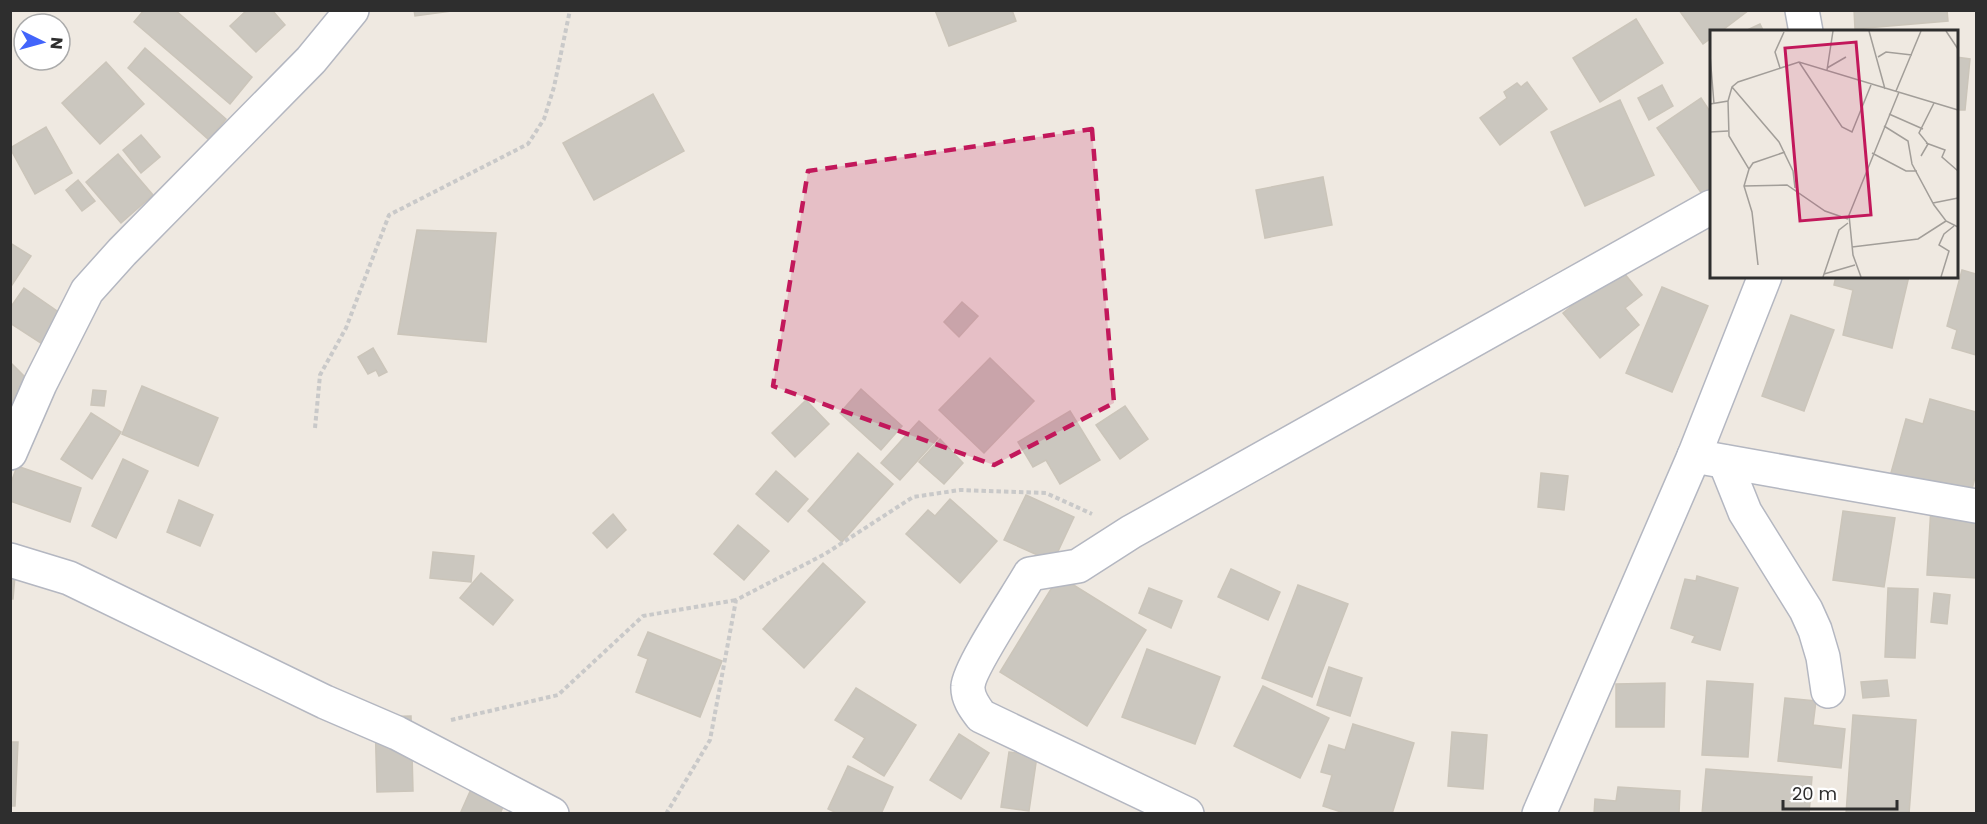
<svg xmlns="http://www.w3.org/2000/svg" width="1987" height="824" font-family="Poppins,sans-serif">
<style>
.building{fill:#cbc7bf;stroke:#cbc5ba;stroke-width:1.5}
.lines{fill:none;stroke-linecap:round;stroke-linejoin:round}
.minor-casing{stroke:#b4b7c1;stroke-width:36}
.path{stroke:#c9c9c9;stroke-width:4;stroke-dasharray:4.5 3;stroke-linecap:butt}
.minor{stroke:#fff;stroke-width:33}
.marked{fill:#c2185b;fill-opacity:0.2;stroke:#c2185b;stroke-width:4.5;stroke-dasharray:12 8;stroke-linejoin:round}
.inset-road{fill:none;stroke:#a29e99;stroke-width:1.5}
.view{fill:#c2185b;fill-opacity:0.15;stroke:#c2185b;stroke-width:3}
.inset-edge{fill:none;stroke:#2e2e2e;stroke-width:3}
</style>
<rect width="100%" height="100%" fill="#efe9e1"/>
<g class="building">
<path d="M144,10H175L252,77L230,104L134,22Z"/>
<path d="M247,10H272L285,25L256,52L230,26Z"/>
<path d="M414,10H459L415,16Z"/>
<path d="M935,10H1012L1016,21L949,46Z"/>
<path d="M1679,10H1749L1720,32H1711V38L1703,44Z"/>
<path d="M1854,10H1947L1948,21L1855,29Z"/>
<path d="M1636,19L1663,63L1600,102L1573,58Z"/>
<path d="M1760,24L1764,32H1743Z"/>
<path d="M145,48L226,119L209,140L128,68Z"/>
<path d="M1956,57L1970,59L1965,110H1956Z"/>
<path d="M106,62L144,104L100,144L62,103Z"/>
<path d="M1527,82L1547,109L1500,145L1480,118L1507,98L1504,92L1517,83L1521,87Z"/>
<path d="M1662,85L1673,106L1649,120L1638,98Z"/>
<path d="M653,94L684,151L594,200L563,143Z"/>
<path d="M1701,98L1711,113V192L1704,197L1657,128Z"/>
<path d="M1620,100L1654,175L1585,206L1551,132Z"/>
<path d="M46,127L72,173L35,194L10,148Z"/>
<path d="M141,135L160,157L141,173L123,150Z"/>
<path d="M118,154L153,195L121,223L86,182Z"/>
<path d="M1323,177L1332,225L1265,238L1256,190Z"/>
<path d="M78,180L95,201L82,211L66,190Z"/>
<path d="M417,230L496,233L486,342L398,334Z"/>
<path d="M10,243L31,256L10,288Z"/>
<path d="M1619,267L1642,295L1625,308L1639,325L1600,358L1563,313Z"/>
<path d="M1962,270L1976,274V355L1952,348L1957,330L1947,326Z"/>
<path d="M1836,276H1909L1892,348L1843,335L1853,290L1834,285Z"/>
<path d="M1662,287L1708,306L1672,392L1626,373Z"/>
<path d="M24,288L70,320L50,349L10,323V308Z"/>
<path d="M962,302L978,316L959,337L944,322Z"/>
<path d="M1791,315L1834,330L1804,411L1762,396Z"/>
<path d="M373,348L387,372L379,376L376,370L368,374L358,357Z"/>
<path d="M990,358L1034,401L984,453L939,410Z"/>
<path d="M10,362L34,386L10,409Z"/>
<path d="M142,386L218,418L198,466L122,434Z"/>
<path d="M861,389L902,426L881,450L840,413Z"/>
<path d="M93,390L106,391L104,406L91,405Z"/>
<path d="M1930,399L1976,412V473L1969,502L1889,480L1906,419L1923,424Z"/>
<path d="M806,400L829,424L795,457L772,433Z"/>
<path d="M1125,406L1148,439L1120,459L1096,425Z"/>
<path d="M1070,411L1100,460L1060,484L1046,460L1033,467L1018,442Z"/>
<path d="M91,413L121,432L92,479L61,459Z"/>
<path d="M919,421L938,438L900,480L881,463Z"/>
<path d="M940,439L963,463L944,484L919,462Z"/>
<path d="M858,453L893,484L842,542L808,511Z"/>
<path d="M123,459L148,471L116,538L92,526Z"/>
<path d="M17,466L81,488L70,522L10,501V486Z"/>
<path d="M776,471L808,499L788,522L756,494Z"/>
<path d="M1541,473L1568,476L1564,510L1538,507Z"/>
<path d="M1026,495L1074,517L1053,562L1004,540Z"/>
<path d="M950,499L997,541L960,583L906,534L928,510L935,516Z"/>
<path d="M179,500L213,515L200,546L167,532Z"/>
<path d="M1931,506L1976,509V578L1927,575Z"/>
<path d="M1843,511L1895,518L1884,587L1833,580Z"/>
<path d="M613,514L626,530L607,548L593,533Z"/>
<path d="M738,525L769,551L744,580L714,554Z"/>
<path d="M433,552L474,556L471,582L430,578Z"/>
<path d="M10,563L16,564L13,599H10Z"/>
<path d="M823,563L865,602L804,668L763,629Z"/>
<path d="M1231,569L1280,592L1268,620L1218,597Z"/>
<path d="M481,573L513,600L493,625L460,598Z"/>
<path d="M1059,576L1146,630L1087,726L1000,672Z"/>
<path d="M1697,576L1738,588L1720,650L1692,642L1695,636L1671,628L1685,579L1696,581Z"/>
<path d="M1298,585L1348,604L1312,697L1262,678Z"/>
<path d="M1149,588L1182,601L1171,628L1139,613Z"/>
<path d="M1888,588L1918,589L1915,658L1885,657Z"/>
<path d="M1934,593L1950,595L1947,624L1931,622Z"/>
<path d="M648,632L722,661L700,717L636,692L648,659L638,655Z"/>
<path d="M1147,649L1220,677L1195,744L1122,717Z"/>
<path d="M1329,667L1362,678L1350,716L1317,705Z"/>
<path d="M1887,680L1889,696L1863,698L1861,682Z"/>
<path d="M1707,681L1753,684L1748,757L1702,755Z"/>
<path d="M1665,683L1664,727H1616V684Z"/>
<path d="M1263,686L1329,718L1300,778L1234,746Z"/>
<path d="M856,688L916,725L884,776L853,757L865,738L835,720Z"/>
<path d="M1785,698L1816,701L1813,725L1845,729L1841,768L1778,761Z"/>
<path d="M1853,715L1916,720L1909,814H1846Z"/>
<path d="M411,716L413,791L377,792L375,717Z"/>
<path d="M1353,724L1414,743L1392,814H1347L1323,806L1332,775L1321,772L1329,745L1345,750Z"/>
<path d="M1452,732L1487,735L1483,789L1448,786Z"/>
<path d="M959,734L989,753L961,799L930,780Z"/>
<path d="M10,742H18L15,806H10Z"/>
<path d="M1009,752L1037,756L1029,811L1001,807Z"/>
<path d="M848,766L893,787L881,814H839L828,809Z"/>
<path d="M1706,769L1812,777L1809,814H1702Z"/>
<path d="M472,787L505,802L500,814H460Z"/>
<path d="M1618,787L1680,791L1679,814H1594L1595,799L1616,801Z"/>
</g>
<g class="lines">
<defs>
<g id="minor">
<path d="M1802,10L1806,32"/>
<path d="M10,453L40,384L87,291L122,252L311,60L352,10"/>
<path d="M1694,456L1976,506"/>
<path d="M1725,462L1745,512L1806,610L1815,630L1823,657L1828,691"/>
<path d="M10,560L69,578L325,702L397,733L552,814"/>
<path d="M1187,814L981,716C975,708 967,698 968,686C969,668 1018,595 1030,574L1078,566L1131,532L1711,207"/>
<path d="M1539,814L1694,456L1765,276"/>
</g>
</defs>
<use href="#minor" class="minor-casing"/>
<g class="path">
<path d="M315,428L320,375L346,328L389,215L528,144L544,119L554,87L570,10"/>
<path d="M451,720L558,695L643,616L736,600"/>
<path d="M666,814L710,740L736,600L825,554L913,497L960,490L1046,493L1092,514"/>
</g>
<use href="#minor" class="minor"/>
</g>
<path class="marked" d="M1092,129L1114,403L994,465L773,386L808,171Z"/>
<g transform="translate(1710 30)">
<rect width="248" height="248" fill="#efe9e1"/>
<path class="inset-road" d="M159,1L175,59M236,1L248,19M0,25L4,74M168,27L176,22L202,25M89,32L132,97L142,102L161,55M70,38L65,22L74,2M117,38L136,27M117,40L123,1M22,57L69,112L83,141L85,158M186,61L211,1M18,71L19,106L39,139L34,156L42,182L48,235M0,74L18,71L22,57L28,52L89,32L248,80M179,84L213,99M174,96L198,111L202,134L224,175L236,191L248,197M0,102L18,101M216,113L235,120L232,127L248,141M162,123L196,141H207M211,126L218,114L209,103L224,73M39,139L43,133L75,122M34,156L77,155L115,181L138,189M223,173L248,168M142,217L208,209L236,191M114,244L145,235M113,247L129,200L138,193M151,247L143,225L139,185L189,62M231,247L239,221L229,215L234,204L244,196"/>
<path class="view" d="M146,12L161,185L90,191L75,18Z"/>
<rect width="248" height="248" class="inset-edge"/>
</g>
<rect width="1987" height="824" fill="none" stroke="#2e2e2e" stroke-width="24"/>
<g transform="translate(42 42) rotate(95)"><circle r="28" fill="#ffffff" stroke="#ababab" stroke-width="1.5"/>
<path d="M0-4.5L10 22L0 15L-10 22Z" fill="#4264fb"/>
<text y="-9" font-size="16" font-weight="bold" text-anchor="middle" fill="#2e2e2e">N</text>
</g>
<path d="M1783 800v9h114v-9" fill="none" stroke="#2e2e2e" stroke-width="3"/>
<text x="1792" y="800" font-size="18" fill="#2e2e2e" stroke="#ffffff" stroke-width="4.5" paint-order="stroke">20 m</text>
</svg>
